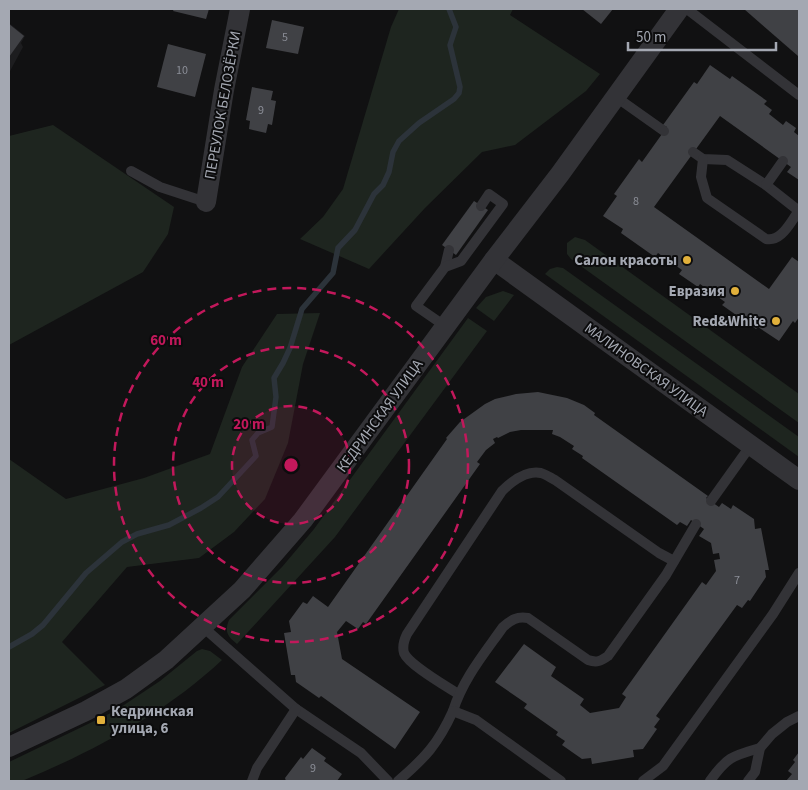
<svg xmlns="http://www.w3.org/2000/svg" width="808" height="790" font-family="'Source Sans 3',sans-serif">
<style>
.built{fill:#1d1d1f}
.green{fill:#1e251f}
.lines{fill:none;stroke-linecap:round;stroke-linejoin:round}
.stream{stroke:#2c333a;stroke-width:5.5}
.building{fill:#404145}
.service{stroke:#333337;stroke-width:10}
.minor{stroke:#333337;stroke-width:20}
.ring{fill:none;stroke:#c2185b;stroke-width:2.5;stroke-dasharray:9 6}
.poi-dot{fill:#e1b03b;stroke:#0c0c0d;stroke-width:2}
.labels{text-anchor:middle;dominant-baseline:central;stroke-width:4;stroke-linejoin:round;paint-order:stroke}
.number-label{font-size:12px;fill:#8b8e97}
.street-label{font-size:15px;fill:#a4a8b2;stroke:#0c0c0d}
.poi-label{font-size:15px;font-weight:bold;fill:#a4a8b2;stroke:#0c0c0d;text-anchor:end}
.centre{fill:#c2185b;stroke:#0c0c0d;stroke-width:2.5}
.ring-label{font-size:15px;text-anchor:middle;font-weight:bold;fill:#c2185b;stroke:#0c0c0d;stroke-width:4;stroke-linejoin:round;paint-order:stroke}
</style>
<rect width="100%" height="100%" fill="#111112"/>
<path class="built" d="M9,23L25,36L21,43L23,47L9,73Z"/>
<g class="green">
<path d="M399,9H513L510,15L600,74L586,91L515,145L482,152L425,208L369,269L300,239L323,217L343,189L391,27Z"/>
<path d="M53,125L174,207L168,234L143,272L9,345V136Z"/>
<path d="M575,237L585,240L799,394V423L571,259L567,254V243Z"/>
<path d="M557,267L563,268L799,437V457L545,274L550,269Z"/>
<path d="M503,291L514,295L494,321L476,308L486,297Z"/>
<path d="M320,313L303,364L288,443L265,499L234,532L199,558L127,567L62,642L105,685L9,733V459L66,499L144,478L210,454L242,367L277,314Z"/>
<path d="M468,318L487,331L335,537L237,644C228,637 224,632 229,620L282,567L314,529Z"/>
<path d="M202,649L210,651L222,660C164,714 94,751 22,781H9V762L115,711L160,681L197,651Z"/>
</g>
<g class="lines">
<path class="stream" d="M9,647L32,634L43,625L86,573L122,542L137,534L169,525L201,508L218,497L256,456L252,440L258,433L272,427L276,397L274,378L283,363L290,348L302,309L333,273L338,248L355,230L374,194L383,185L389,172L393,152L399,141L419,123L454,99L459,93L460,87L450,45L456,27L449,9"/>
</g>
<g class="building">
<path d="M174,9H209L206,19L173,11Z"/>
<path d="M582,9H613L601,24Z"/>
<path d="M744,9H799V54L798,56Z"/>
<path d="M272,20L304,27L298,54L266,48Z"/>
<path d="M9,24L24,36L9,57Z"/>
<path d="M168,44L206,54L195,97L157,87Z"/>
<path d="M710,65L730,79L732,76L767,101L764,104L772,110L769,114L783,125L786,121L796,128L794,132L799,136V180L787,172L791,167L720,116L654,207L769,289L792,257L799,262V317L795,323L793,321L779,341L758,327L756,329L722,305L725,302L700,284L698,287L679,274L682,270L658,253L655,257L621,233L623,229L603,216L617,196L614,194L639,159L642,162L667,127L663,125L694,82L697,84Z"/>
<path d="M252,87L273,91L271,100L276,101L272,125L268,124L266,133L249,129L250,121L246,120Z"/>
<path d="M474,201L488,210L456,255L442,245Z"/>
<path d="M538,392L567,398L584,405L595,413L594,415L708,496L706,498L719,507L722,503L731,509L733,505L754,519L755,529L761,528L769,570H765L766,577L750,601L748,600L742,608L737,605L656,716L660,719L654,727L657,729L643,749L633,750L634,757L592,764L591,758L582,759L562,745L565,741L556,735L558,732L524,708L527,704L495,682L524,644L556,667L551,676L584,699L580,705L590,713L619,708L626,697L622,694L702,582L706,585L716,571L714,560L720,559L719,553L713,554L711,543L699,536L704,529L691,520L687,526L680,522L677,525L582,458L583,456L572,449L574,446L560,437L552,434L553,430H521L510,432L498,438L497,437L493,439L495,443L486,450L477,462L480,464L366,624L363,622L358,629L346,621L337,632L342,659L420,712L395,749L321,696L319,698L296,682L295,675H291L284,633L291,632L289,621L303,602L307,604L313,596L328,607L447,439L446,438L460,422L485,404L495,399L516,394Z"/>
<path d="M312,748L326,758L324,761L342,774L337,781H286L285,778L301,757L303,759Z"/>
<path d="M799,752V781H786L792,774L788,771L795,762L793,760Z"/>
</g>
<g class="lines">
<g class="service">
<path d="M687,9L799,95"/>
<path d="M616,97L664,131"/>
<path d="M693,152L703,159L727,160L766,185L799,211"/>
<path d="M703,159L701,177L707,198L766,239C782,242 790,222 799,211"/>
<path d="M131,171L160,187L206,202"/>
<path d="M766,185L783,161"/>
<path d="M445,267L449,250"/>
<path d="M445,326L416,306L445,267L461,261L503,204L489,194L481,206"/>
<path d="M711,501L751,445"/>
<path d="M203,627L296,709L361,753L388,781"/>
<path d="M458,694C446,686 409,665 404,653C402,646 404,640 407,634L502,491C512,481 526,470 541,473C545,474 551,478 555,480L659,553L674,561"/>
<path d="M453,711C463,679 484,654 503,627C511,620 517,616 528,618L588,660C597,663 601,661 608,656L666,575L696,524"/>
<path d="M252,781L257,768L296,709"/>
<path d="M398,781C425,758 438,744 453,711L476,720L561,781"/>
<path d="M643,781L663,766L773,614L799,573"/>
<path d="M710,781C727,757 732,756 760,748"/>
<path d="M748,781L755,772L760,748L772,734L787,722L799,716"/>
</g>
<g class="minor">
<path d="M206,202L224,90L240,9"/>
<path d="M494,260L799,480"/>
<path d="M9,747L86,711L126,689L166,660L242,590L303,520L494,260L560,174L679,9"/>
</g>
</g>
<circle cx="291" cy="465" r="59" fill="#c2185b" fill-opacity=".12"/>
<g class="ring">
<circle cx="291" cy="465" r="59"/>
<circle cx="291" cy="465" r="118"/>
<circle cx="291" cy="465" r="177"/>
</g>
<g class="poi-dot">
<circle cx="687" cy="260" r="5"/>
<circle cx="735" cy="291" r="5"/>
<circle cx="776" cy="321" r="5"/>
<rect x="96" y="715" width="10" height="10" rx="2.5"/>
</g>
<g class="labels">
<g class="number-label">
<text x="285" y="37">5</text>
<text x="182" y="70">10</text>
<text x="261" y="110">9</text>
<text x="636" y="201">8</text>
<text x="737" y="580">7</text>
<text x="313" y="768">9</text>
</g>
<g class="street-label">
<text transform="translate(223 105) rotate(-80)">ПЕРЕУЛОК БЕЛОЗЁРКИ</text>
<text transform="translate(646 370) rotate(36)">МАЛИНОВСКАЯ УЛИЦА</text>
<text transform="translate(380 416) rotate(-54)">КЕДРИНСКАЯ УЛИЦА</text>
</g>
<g class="poi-label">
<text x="677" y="260">Салон красоты</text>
<text x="725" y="291">Евразия</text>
<text x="766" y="321">Red&amp;White</text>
<text x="111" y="711" text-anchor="start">Кедринская<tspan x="111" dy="17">улица, 6</tspan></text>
</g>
</g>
<circle cx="291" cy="465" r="8" class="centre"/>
<g class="ring-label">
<text x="166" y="345">60 m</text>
<text x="208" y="387">40 m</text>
<text x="249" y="429">20 m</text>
</g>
<rect width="808" height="790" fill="none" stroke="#a4a8b2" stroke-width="20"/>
<path d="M628 42v8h148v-8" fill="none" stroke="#a4a8b2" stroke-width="2.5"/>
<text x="636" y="42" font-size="15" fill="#a4a8b2" stroke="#0c0c0d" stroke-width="4" paint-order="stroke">50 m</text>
</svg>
